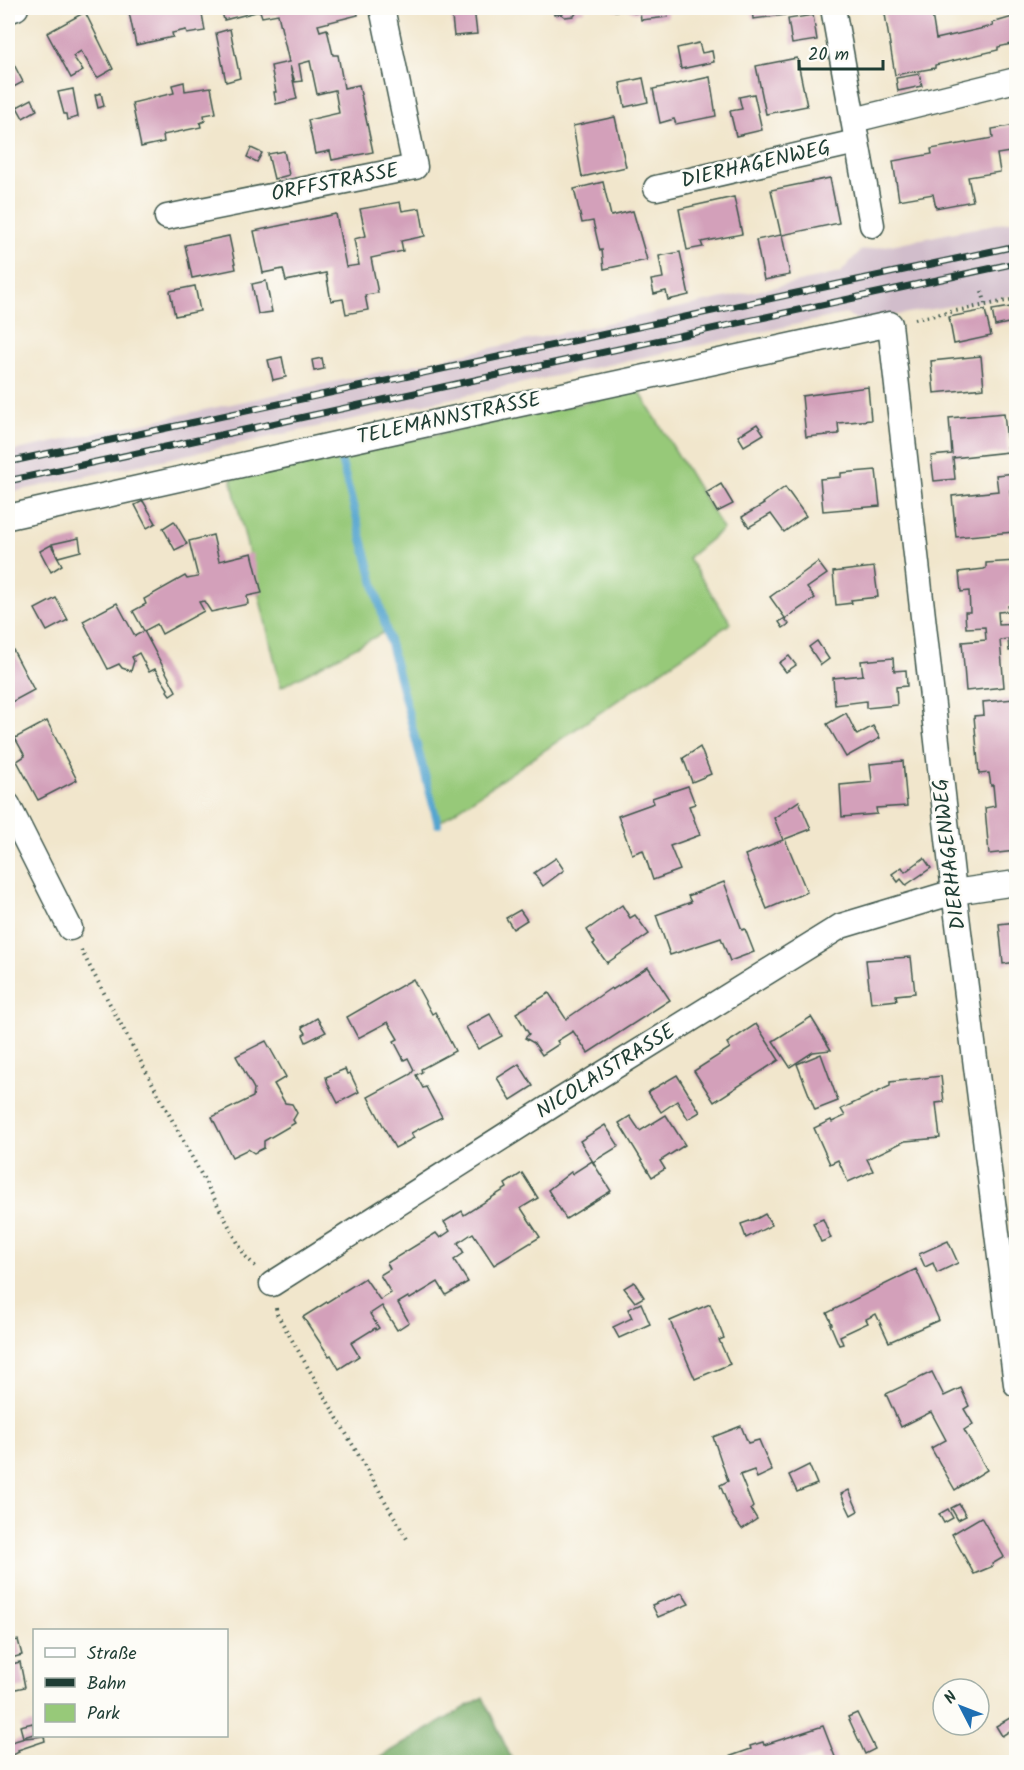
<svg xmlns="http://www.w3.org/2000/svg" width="1024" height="1770" font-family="Kalam,sans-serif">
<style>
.industrial{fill:#d1bdcb}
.green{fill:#97c979;stroke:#5b8356;stroke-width:1.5}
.forest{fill:#79ad69;stroke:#4c754e;stroke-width:1.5}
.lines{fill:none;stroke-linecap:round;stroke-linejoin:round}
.stream{stroke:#55a5cf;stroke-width:8}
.building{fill:#d3a0ba}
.minor-casing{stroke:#3e564b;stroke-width:27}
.path{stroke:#3e564b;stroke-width:4;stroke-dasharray:1.5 4.5;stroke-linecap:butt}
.minor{stroke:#fff;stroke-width:24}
.rail-casing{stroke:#1f3d34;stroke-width:7}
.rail{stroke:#fdfcf7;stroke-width:4.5;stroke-dasharray:14;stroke-linecap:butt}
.labels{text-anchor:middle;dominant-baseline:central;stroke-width:5;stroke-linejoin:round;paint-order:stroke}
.street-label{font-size:21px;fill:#1f3d34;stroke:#fdfcf7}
</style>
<rect width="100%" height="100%" fill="#fdfcf7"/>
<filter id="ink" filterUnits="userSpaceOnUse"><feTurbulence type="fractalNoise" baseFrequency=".0167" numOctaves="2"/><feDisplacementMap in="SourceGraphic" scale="12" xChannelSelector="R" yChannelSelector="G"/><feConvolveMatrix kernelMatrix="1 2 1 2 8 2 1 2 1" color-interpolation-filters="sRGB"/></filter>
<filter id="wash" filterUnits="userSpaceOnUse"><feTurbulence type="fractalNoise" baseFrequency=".008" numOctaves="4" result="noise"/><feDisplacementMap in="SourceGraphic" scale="24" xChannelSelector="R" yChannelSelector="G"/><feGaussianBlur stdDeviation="1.35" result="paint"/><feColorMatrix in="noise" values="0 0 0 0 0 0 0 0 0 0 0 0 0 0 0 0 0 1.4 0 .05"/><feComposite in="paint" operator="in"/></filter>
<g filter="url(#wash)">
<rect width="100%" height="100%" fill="#f1e6cc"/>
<path class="industrial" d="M1016,220V295L861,321L845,314L8,493V452L840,273L860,251Z"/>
<path class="green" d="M639,391L723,529L688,558L731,623L438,823L388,630L281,687L231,479Z"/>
<path class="forest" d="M483,1697L513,1762H372Z"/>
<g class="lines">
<path class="stream" d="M340,456L438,824"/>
</g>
<g id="blocks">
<g class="building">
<path d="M128,8H201L205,31L187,34L186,30L172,33L173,37L136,45Z"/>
<path d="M221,8H357L358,15L318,25L320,31L327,29L333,55H338L344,88L359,85L373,152L332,160L330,151L315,154L308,120L339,113L335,90L317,94L310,61L299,64L302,81L295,82L290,66L297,99L276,104L274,92H276L271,66L289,62L278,14L262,17L260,11L224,20Z"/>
<path d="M451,8H474L477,34L454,36Z"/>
<path d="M553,8H584L585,11L577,12L574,16L565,17L561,14L554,15Z"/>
<path d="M614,8H666L668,17L641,20L640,12L634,13L628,9L615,11Z"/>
<path d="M752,8H784L785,15L753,19Z"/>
<path d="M884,8H931L936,39L993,26L992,23L1016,16V43L998,47V50L935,65V68L895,75Z"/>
<path d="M85,12L113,69L97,78L81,51L73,56L83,71L71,78L47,33Z"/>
<path d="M813,15L817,40L792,44L788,19Z"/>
<path d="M230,29L240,78L226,82L216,33Z"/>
<path d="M699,43L702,53L712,51L714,62L681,69L677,48Z"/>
<path d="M8,53L23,82L8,90Z"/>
<path d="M797,58L807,106L766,114L756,66Z"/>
<path d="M919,74L922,86L898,91L896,78Z"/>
<path d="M710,77L716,116L676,124L674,119L660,123L653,89Z"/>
<path d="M643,78L648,102L625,107L620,83Z"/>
<path d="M184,82L185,91L211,87L216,113L204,115L205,121L200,123L201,127L163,135L164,142L141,147L132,103L174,93L172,85Z"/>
<path d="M73,89L78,117L67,120L66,114H64L58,92Z"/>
<path d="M101,93L104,106L98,108L95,95Z"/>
<path d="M754,94L762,130L736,136L730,111L742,109L739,97Z"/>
<path d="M32,99L37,110L23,118L17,107Z"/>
<path d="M615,117L626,167L582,177L573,126Z"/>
<path d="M1016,125V151L997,154L1000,172L968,177L973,201L936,208L933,194L899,200L893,161L932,154L931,149L993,138L992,129Z"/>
<path d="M251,148L262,153L257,162L247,157Z"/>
<path d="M284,151L289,175L274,179L268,154Z"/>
<path d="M830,178L839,223L782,235L790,275L764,280L756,240L781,235L771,190Z"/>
<path d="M603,182L611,216L633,211L647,260L604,269L602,250L600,251L593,221L582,223L574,189Z"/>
<path d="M734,197L742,234L701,242L703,247L687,250L679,209Z"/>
<path d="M400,202L402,211L420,208L425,236L401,241L403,251L371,258L378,293L365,295L368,310L346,314L343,299L331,301L326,273L286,281L283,269L263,273L254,231L336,214L346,267L359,265L354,239L366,236L360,209Z"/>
<path d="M229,236L236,269L192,278L185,245Z"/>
<path d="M680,252L689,295L668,300L666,291L654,294L651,280L663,278L659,256Z"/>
<path d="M266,281L272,312L258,314L252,284Z"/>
<path d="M195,286L200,311L175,316L170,291Z"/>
<path d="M1010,307L1013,322L995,326L992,310Z"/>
<path d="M985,310L991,336L954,344L949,317Z"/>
<path d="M981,356L984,388L934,393L931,361Z"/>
<path d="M282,357L286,377L273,380L268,360Z"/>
<path d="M322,358L324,369L314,371L312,360Z"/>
<path d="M868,387L871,420L838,423L839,434L806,437L802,396Z"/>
<path d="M1004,413L1008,452L953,458L955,479L934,481L931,456L952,454L949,418Z"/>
<path d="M757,424L764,434L744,446L738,436Z"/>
<path d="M876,470L880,506L823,511L820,479L841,477V473Z"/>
<path d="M1016,473V490H1010L1014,532L956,537L952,496L998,491L996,475Z"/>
<path d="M721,484L733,504L717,512L706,493Z"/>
<path d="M785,487L806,516L784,532L771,514L749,527L742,517L764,504L763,503Z"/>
<path d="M143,501L156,523L147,528L135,505Z"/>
<path d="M174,521L187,544L175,550L163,528Z"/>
<path d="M213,535L219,561L252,553L262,593L247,596L248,604L211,612L204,601L199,602L204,611L162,634L157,624L144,631L176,691L170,695L167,691L168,689L155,669L149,672L139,653L132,657L134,661L131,671L122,668L119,664L108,669L83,621L117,603L135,636L144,631L133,611L146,604L144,599L185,576L187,579L198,577L189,541Z"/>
<path d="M79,538L81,551L58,557L52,544Z"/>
<path d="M51,545L62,565L51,572L40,551Z"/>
<path d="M1016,561V605L1008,606L1009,611L998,612L999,625L1016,624V650L1009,651L1008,639L1000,640L1004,687L966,691L962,642L986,640L985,627L966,628L965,612H970L969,591L961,592L959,572L984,569L986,568V563Z"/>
<path d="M818,562L827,574L807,588L815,598L785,619L789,624L783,628L779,622L785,618L770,597Z"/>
<path d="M874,567L878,597L851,600L852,603L836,605L833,572Z"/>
<path d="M56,598L68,620L47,631L35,609Z"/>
<path d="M817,641L829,659L821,665L809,647Z"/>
<path d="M11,646L34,690L8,704V648Z"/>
<path d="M789,656L796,665L786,672L779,663Z"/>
<path d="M893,658L894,671L906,670L907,686L896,687L897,705L866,708V701L835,705L833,678L863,675L861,661Z"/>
<path d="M1014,699L1016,717V851L989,854L985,808L995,806L993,785L991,786L989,773L979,774L974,716L984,715L983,702Z"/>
<path d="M846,713L857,735L873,726L880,738L846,757L827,724Z"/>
<path d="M47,721L77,780L38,800L17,761L25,756L15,738Z"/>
<path d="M700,747L711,774L692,782L683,758Z"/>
<path d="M903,761L907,806L876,808L877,814L842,817L840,785L872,782L870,764Z"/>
<path d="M688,786L695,804L689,806L700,835L670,846L680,870L653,880L643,850L632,854L618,816L654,803L652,798Z"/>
<path d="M799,801L811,829L785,839L807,892L767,909L745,855L783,840L774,818Z"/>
<path d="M556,858L564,870L543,886L534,873Z"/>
<path d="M924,858L931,868L906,885L901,879L898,882L892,874L902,867L905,872Z"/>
<path d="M724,882L742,930L745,929L754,952L730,961L721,938L670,955L656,915L691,902L688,896Z"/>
<path d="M622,905L630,918L635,915L649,934L607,963L593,944L595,943L587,930Z"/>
<path d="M520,910L527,920L513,929L506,918Z"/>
<path d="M1016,922V962L1003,964L999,924Z"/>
<path d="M911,957L915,993L896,995L897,1000L871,1003L866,960Z"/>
<path d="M648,967L670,1000L588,1053L573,1031L557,1041L559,1044L542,1055L534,1043L525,1038L529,1034L516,1013L549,993L566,1019L611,988L612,990Z"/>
<path d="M413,979L432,1014L435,1012L455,1051L421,1069L422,1072L416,1075L423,1088L426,1087L442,1117L411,1133L414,1138L395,1148L368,1097L411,1074L414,1070L408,1058L404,1060L394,1041L398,1039L388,1022L358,1038L347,1017Z"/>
<path d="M490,1014L502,1036L478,1049L466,1027Z"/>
<path d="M811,1017L831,1050L813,1052L790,1067L773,1041Z"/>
<path d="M317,1018L326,1032L306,1042L303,1035L306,1033L302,1027Z"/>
<path d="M756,1024L779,1060L714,1102L694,1071L730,1048L727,1043Z"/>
<path d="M266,1041L286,1077L274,1084L285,1103L292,1104L297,1113L293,1120L295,1123L264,1141V1148L254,1153L248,1149L232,1157L212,1117L253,1097L254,1089L236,1056Z"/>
<path d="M821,1054L838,1101L815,1110L797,1064Z"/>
<path d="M519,1064L533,1086L511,1100L497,1078Z"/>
<path d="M345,1069L347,1074L350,1073L359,1092L338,1103L328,1084L326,1077Z"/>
<path d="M677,1075L700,1112L688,1119L677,1101L661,1112L648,1092Z"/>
<path d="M941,1076L944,1102L936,1103L940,1138L905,1141L867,1159L873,1171L848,1182L838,1160L830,1164L814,1128L831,1120L832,1122L845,1116L841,1109L890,1086V1082Z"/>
<path d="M666,1115L685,1145L660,1161L665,1169L652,1177L619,1123L630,1116L640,1131Z"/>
<path d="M605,1125L619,1146L593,1162L580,1141Z"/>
<path d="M592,1161L611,1191L566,1219L548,1190L571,1172L572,1174Z"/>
<path d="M522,1173L538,1198L521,1208L540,1237L494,1265L473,1233L458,1243L464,1253L454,1260L468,1282L446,1295L438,1282L410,1299L408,1297L398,1303L409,1322L397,1330L382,1306L370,1314L379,1328L376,1330L375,1328L351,1343L359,1356L339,1369L331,1355L329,1356L303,1317L365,1278L380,1300L391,1293L380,1275L390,1269L387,1263L436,1233L440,1238L450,1231L444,1222L462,1211L464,1215L507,1188L505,1184Z"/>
<path d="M765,1214L772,1225L746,1238L741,1224L758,1218Z"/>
<path d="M823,1219L831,1238L821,1242L813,1223Z"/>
<path d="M948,1241L958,1263L937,1273L933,1263L925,1267L919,1254Z"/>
<path d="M916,1269L939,1320L889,1342L876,1314L866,1319L868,1323L840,1336L843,1344L839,1345L830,1324H832L827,1313Z"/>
<path d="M634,1282L644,1297L635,1302L624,1288Z"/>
<path d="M641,1303L650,1324L619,1338L613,1327L632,1318L628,1309Z"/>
<path d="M710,1304L724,1338L719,1340L730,1364L695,1379L670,1321Z"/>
<path d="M932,1372L944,1396L961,1388L969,1406L964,1409L973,1424L964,1430L987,1470L955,1490L931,1448L946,1440L931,1412L901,1427L886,1394Z"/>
<path d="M741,1426L748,1443L759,1440L772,1471L757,1478L754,1470L740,1475L753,1507L751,1509L757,1519L742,1529L733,1517L720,1485L728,1481L713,1437Z"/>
<path d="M809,1465L817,1484L797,1492L789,1475Z"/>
<path d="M849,1490L858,1511L851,1515L841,1494Z"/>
<path d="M959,1504L966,1516L958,1520L951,1508Z"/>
<path d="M948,1509L953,1518L944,1523L939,1514Z"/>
<path d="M981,1517L1004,1557L992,1564L993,1566L974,1574L952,1534Z"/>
<path d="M682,1593L689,1604L658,1617L652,1605Z"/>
<path d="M18,1640L22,1655L8,1659V1642Z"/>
<path d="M20,1662L25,1687L11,1690L8,1665Z"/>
<path d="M857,1713L875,1749L865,1754L848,1717Z"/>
<path d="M1015,1715L1016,1727L1002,1736L996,1726Z"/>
<path d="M33,1723L34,1734L23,1737L20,1726Z"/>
<path d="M823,1726L837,1762H821L819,1756L797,1762H714L751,1749L750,1746L763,1742L764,1745Z"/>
<path d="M44,1736L45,1741L18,1750L19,1752L9,1757L8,1743L25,1738Z"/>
</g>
</g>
</g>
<g filter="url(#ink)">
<use href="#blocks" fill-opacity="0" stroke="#3e564b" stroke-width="1.5"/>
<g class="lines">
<defs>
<g id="minor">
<path d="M833,8L872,225"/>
<path d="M8,11L16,8"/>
<path d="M854,120L1016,80"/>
<path d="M656,188L856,142"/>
<path d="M167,217L415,167L382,8"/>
<path d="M8,517L336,444L890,324L954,892L1016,1384"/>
<path d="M8,805L70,928"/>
<path d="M272,1284L556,1103L841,926L954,892L1016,883"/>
</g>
</defs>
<use href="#minor" class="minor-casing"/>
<g class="path">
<path d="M982,291L986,306"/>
<path d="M915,319L1016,299"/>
<path d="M81,950L245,1256L255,1266"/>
<path d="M276,1308L277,1314L407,1539"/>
</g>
<use href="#minor" class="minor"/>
<defs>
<g id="rail">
<path d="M8,462L1016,246"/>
<path d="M8,481L1016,263"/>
</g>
</defs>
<use href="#rail" class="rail-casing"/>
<use href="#rail" class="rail"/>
</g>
</g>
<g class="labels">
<g class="street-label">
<text transform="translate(756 165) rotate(-13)">DIERHAGENWEG</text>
<text transform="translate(335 183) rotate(-11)">ORFFSTRASSE</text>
<text transform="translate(449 419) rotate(-12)">TELEMANNSTRASSE</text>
<text transform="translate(950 854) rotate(-97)">DIERHAGENWEG</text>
<text transform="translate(606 1072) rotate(-32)">NICOLAISTRASSE</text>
</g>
</g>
<rect width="1024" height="1770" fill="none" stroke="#fdfcf7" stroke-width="30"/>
<rect x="33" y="1629" width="195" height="108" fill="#fdfcf7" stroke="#a4b0a9" stroke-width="1.5"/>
<rect x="45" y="1648" width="30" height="9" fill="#ffffff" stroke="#a4b0a9" stroke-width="1.5"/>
<text x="87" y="1659" font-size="18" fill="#1f3d34">Straße</text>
<rect x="45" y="1678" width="30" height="9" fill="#1f3d34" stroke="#a4b0a9" stroke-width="1.5"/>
<text x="87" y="1689" font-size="18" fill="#1f3d34">Bahn</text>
<rect x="45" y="1704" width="30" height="18" fill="#97c979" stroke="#a4b0a9" stroke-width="1.5"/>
<text x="87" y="1719" font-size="18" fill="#1f3d34">Park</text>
<g transform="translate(961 1707) rotate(312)"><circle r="28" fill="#fdfcf7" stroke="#a4b0a9" stroke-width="1.5"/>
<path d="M0-4.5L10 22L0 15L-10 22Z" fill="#1f6fb2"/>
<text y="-9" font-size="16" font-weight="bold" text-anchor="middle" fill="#1f3d34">N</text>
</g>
<path d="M799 60v9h84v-9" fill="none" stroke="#1f3d34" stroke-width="3"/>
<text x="808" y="60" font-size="18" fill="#1f3d34" stroke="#fdfcf7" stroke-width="4.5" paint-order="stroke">20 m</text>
</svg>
